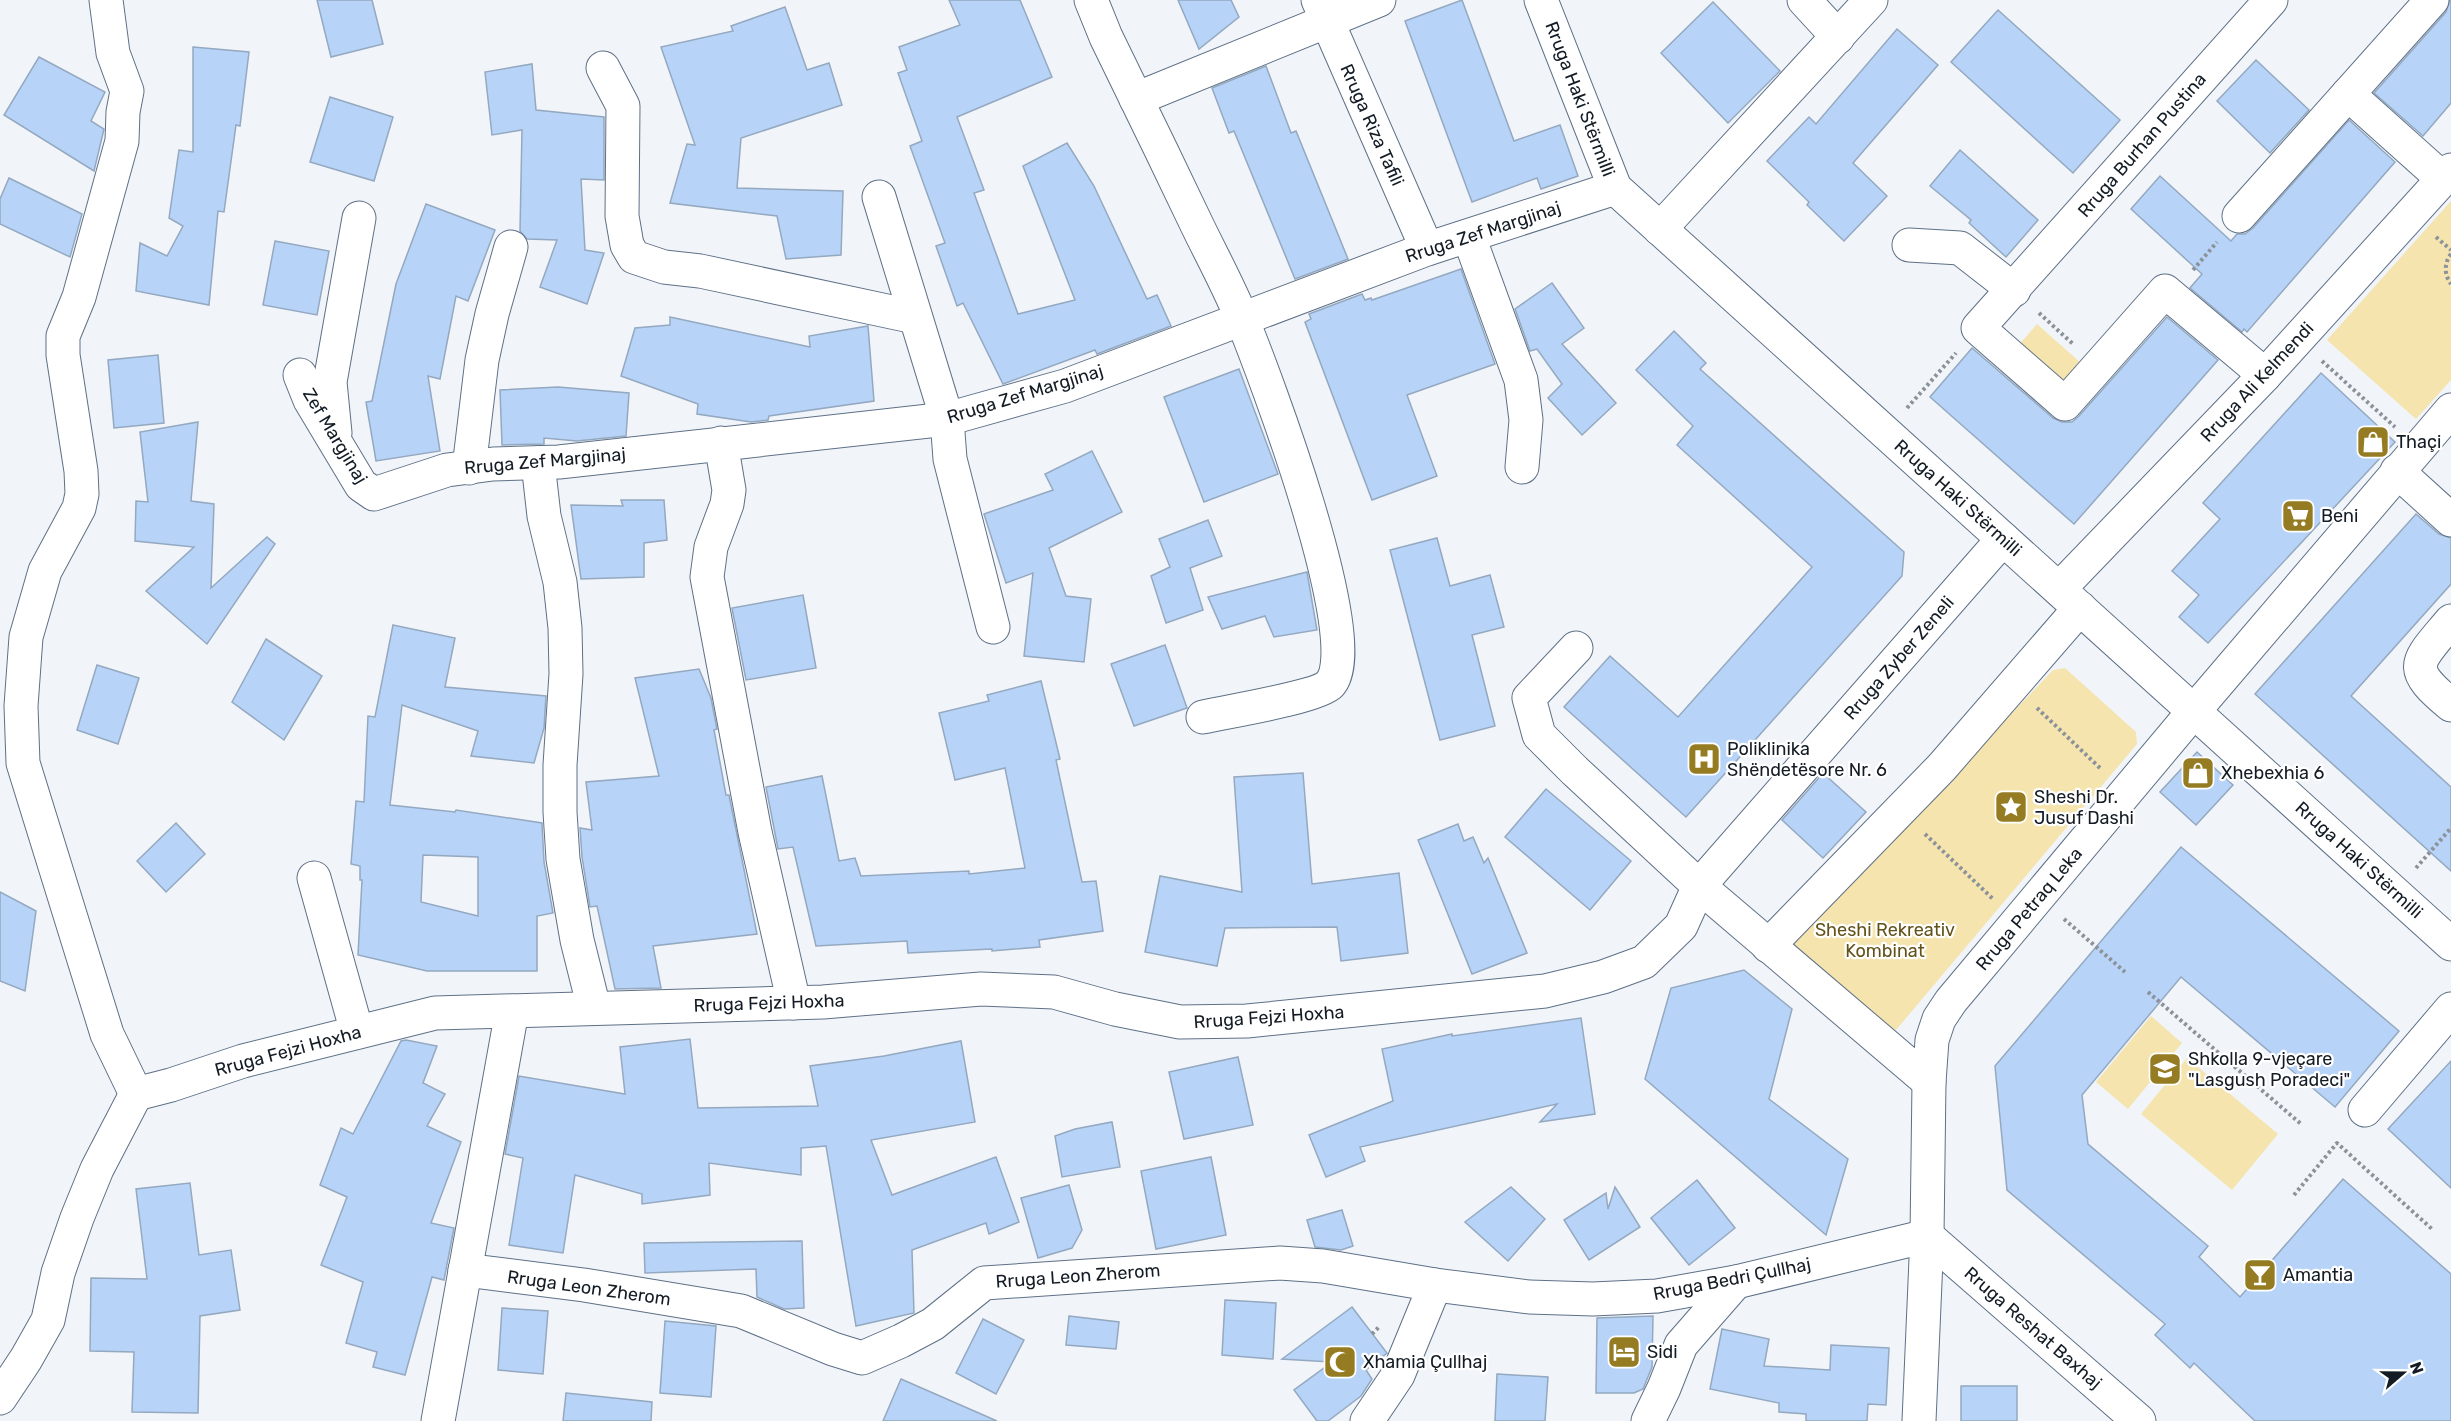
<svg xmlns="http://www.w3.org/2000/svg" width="2451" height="1421" font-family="Rubik,sans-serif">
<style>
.green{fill:#f5e4ae}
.building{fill:#b7d4f8;stroke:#94a8c0;stroke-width:1.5;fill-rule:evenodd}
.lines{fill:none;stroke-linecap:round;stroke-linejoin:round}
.minor-casing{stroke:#5e7086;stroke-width:35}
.path{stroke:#8c9299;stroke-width:4;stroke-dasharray:3 3;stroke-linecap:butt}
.minor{stroke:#fff;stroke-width:33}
.labels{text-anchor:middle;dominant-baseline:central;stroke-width:4.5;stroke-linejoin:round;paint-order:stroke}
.street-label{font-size:18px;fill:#131b24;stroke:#fff}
.poi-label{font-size:18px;fill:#131b24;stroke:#fff;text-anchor:start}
.park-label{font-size:18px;fill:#625119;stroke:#fff}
</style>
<rect width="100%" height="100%" fill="#f1f5fa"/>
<g class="green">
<path d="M2451,201V380L2416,419L2327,340Z"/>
<path d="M2037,324L2082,364L2061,388L2016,348Z"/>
<path d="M2065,668L2136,732L2137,744L1896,1030L1891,1032L1791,945L2053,670Z"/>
<path d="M2151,1016L2182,1043L2128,1109L2096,1082Z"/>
<path d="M2187,1058L2278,1134L2232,1190L2141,1114Z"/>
</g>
<g class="building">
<path d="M317,0H372L383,44L331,57Z"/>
<path d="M949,0H1020L1052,77L957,117L984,190L974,193L1018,314L1075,300L1023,166L1067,143L1094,186L1147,299L1157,295L1171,326L1097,354L1095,350L1003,384L963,303L957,306L936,246L945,243L910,146L922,141L898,73L907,70L899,47L960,25Z"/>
<path d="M1178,0H1231L1239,17L1199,49Z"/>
<path d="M1462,0L1514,141L1560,125L1578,176L1541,189L1537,178L1472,202L1405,21Z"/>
<path d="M2450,0H2451V103L2423,136L2374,93L2446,12Z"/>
<path d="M1713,2L1780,71L1728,123L1661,53Z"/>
<path d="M785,7L807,70L829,63L842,105L741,138L737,188L843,191L841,255L786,259L777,216L670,203L687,144L695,145L661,47L733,31L731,26Z"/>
<path d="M1998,10L2120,120L2073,173L1951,62Z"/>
<path d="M1897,29L1938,65L1853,163L1887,196L1844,241L1807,205L1809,202L1767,161L1809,117L1816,124Z"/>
<path d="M193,47L249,52L240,126L236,125L224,212L218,211L209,305L136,291L140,243L167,256L183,226L169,218L179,150L193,152Z"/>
<path d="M39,57L105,92L91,121L104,129L94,171L4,115Z"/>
<path d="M2256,60L2309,110L2270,153L2217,101Z"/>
<path d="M532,64L536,110L604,117V180L581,179L585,250L604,253L587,304L540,287L557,240L527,239L520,231L522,130L492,135L485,72Z"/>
<path d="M1266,66L1291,133L1296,131L1348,259L1295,279L1234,131L1229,133L1212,88Z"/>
<path d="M330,97L393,117L374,181L310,162Z"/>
<path d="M2349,120L2395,162L2247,332L2244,329L2242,332L2190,288L2202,274L2131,209L2160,176L2231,241L2237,234H2245L2253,228Z"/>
<path d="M1960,150L2038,220L2006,257L1969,223L1971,220L1930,186Z"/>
<path d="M9,178L82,214L70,257L0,224V199Z"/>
<path d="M426,204L495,230L468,301L456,296L440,379L428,376L440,451L376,461L366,402L372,401L396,284Z"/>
<path d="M275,241L329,251L317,315L263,305Z"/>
<path d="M1461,269L1495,364L1407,395L1437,476L1372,500L1305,322L1311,319L1309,314L1362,294L1365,300L1371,298L1372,300Z"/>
<path d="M1552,283L1584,328L1562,344L1616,403L1582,435L1548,398L1562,384L1537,349L1530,351L1515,309Z"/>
<path d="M670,317L810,347L809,336L868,326L874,401L769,416L768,420L751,422L697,414L698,404L621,376L635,328L670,325Z"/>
<path d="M2167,317L2218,360L2074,524L1930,397L1972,348L2053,418L2062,422H2072L2079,416Z"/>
<path d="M1674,331L1706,363L1700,369L1904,552L1902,576L1686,817L1564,707L1610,656L1678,717L1812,567L1677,445L1693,426L1636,370Z"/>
<path d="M158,355L164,423L114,428L108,360Z"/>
<path d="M1239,369L1278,474L1204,502L1164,397Z"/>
<path d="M2321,373L2395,442L2208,643L2179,617L2199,595L2172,571L2220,519L2203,503Z"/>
<path d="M558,387L629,393L626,436L577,441L544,438V444L502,445L500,390Z"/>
<path d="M198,422L191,501L214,504L211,588L267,537L275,544L207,644L146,591L194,547L135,541L136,501L148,502L140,432Z"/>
<path d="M1092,451L1122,512L1049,548L1066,596L1091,599L1084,662L1024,656L1033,573L1006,583L984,514L1053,490L1045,474Z"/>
<path d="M621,500H664L667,540L644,543V577L581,579L571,505L623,506Z"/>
<path d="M2416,514L2439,534L2451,538V584L2351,696L2451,787V871L2255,694Z"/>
<path d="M1208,520L1222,556L1190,568L1203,610L1166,623L1151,576L1170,567L1159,539Z"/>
<path d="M1437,538L1450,586L1490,575L1504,627L1472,635L1495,726L1440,740L1390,550Z"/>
<path d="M1307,572L1317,630L1274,637L1265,616L1222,629L1208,597Z"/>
<path d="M803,595L816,668L746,680L732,608Z"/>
<path d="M393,625L455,638L445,687L546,696L544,728L534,763L471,756L478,731L402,705L390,805L455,812L456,810L542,823L544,862L553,913L537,916V971H427L358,955L362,880H360V866L351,864L356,801L364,802L368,716L375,717ZM423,855L478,857V916L421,902Z"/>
<path d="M266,639L322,676L284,740L232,702Z"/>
<path d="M1165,645L1187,708L1134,726L1111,664Z"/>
<path d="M97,665L139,678L118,744L77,730Z"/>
<path d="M699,669L711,698L717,729L714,730L726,795H729L757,934L653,946L661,988L615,989L597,906L590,907L582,857L580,828L592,830L586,782L659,776L635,678Z"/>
<path d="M1041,681L1060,759L1056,760L1082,882L1096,881L1103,931L1039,940L1040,947L992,951V949L908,953L907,941L816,946L793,847L778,849L766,787L822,776L839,861L855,858L861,876L969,871V874L1025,868L1005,768L955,780L939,713L989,701L987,695Z"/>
<path d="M2197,752L2233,785L2196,825L2160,792Z"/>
<path d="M1303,773L1312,884L1399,873L1408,953L1341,961L1337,927L1225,928L1217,966L1145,952L1160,876L1242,892L1234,777Z"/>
<path d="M1823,773L1866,812L1823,858L1782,820Z"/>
<path d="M1546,789L1631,861L1590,910L1505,837Z"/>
<path d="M176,823L205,854L166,892L137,861Z"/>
<path d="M1458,824L1464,841L1473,837L1484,863L1488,858L1527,953L1472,974L1418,840Z"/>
<path d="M2181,847L2399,1031L2335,1107L2181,977L2082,1095L2088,1144L2208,1246L2199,1257L2240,1297L2343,1179L2451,1274V1421H2255L2194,1363L2190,1368L2155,1335L2165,1324L2007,1190L1995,1066Z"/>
<path d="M0,892L36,911L25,991L0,981Z"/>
<path d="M1744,970L1792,1009L1769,1099L1848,1159L1826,1235L1645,1079L1671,988Z"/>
<path d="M1581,1018L1595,1114L1540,1122L1557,1104L1360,1147L1365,1161L1326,1177L1309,1135L1393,1101L1382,1049L1452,1034V1036Z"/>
<path d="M690,1039L698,1108L818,1106L810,1066L884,1056L961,1041L975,1122L871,1140L892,1195L996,1157L1019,1222L989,1234L986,1223L912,1250L914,1313L856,1326L826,1146L801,1148V1175L709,1163L710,1195L642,1204V1194L575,1175L563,1253L509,1245L523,1158L505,1154L519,1076L625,1094L620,1047Z"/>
<path d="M406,1040L437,1046L423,1083L445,1094L427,1126L461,1142L431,1223L454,1228L444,1280L432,1277L405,1375L373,1367L377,1352L346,1343L363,1282L321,1265L347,1197L320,1185L341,1128L353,1134L401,1041Z"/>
<path d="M1238,1057L1253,1125L1184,1139L1169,1072Z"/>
<path d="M2451,1061V1188L2388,1129Z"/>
<path d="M1112,1122L1120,1167L1062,1177L1055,1136L1075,1129Z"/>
<path d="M1211,1157L1226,1235L1156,1249L1141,1171Z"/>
<path d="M1697,1180L1735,1228L1689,1265L1651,1218Z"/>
<path d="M190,1183L199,1255L231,1250L240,1310L200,1316L198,1413L132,1412L134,1352L90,1351L91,1278L147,1279L136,1189Z"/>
<path d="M1069,1185L1082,1230L1072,1248L1038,1258L1021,1198Z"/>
<path d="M1511,1187L1545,1219L1508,1261L1465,1222Z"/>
<path d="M1615,1187L1640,1227L1589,1260L1564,1220L1606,1193L1608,1209Z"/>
<path d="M1342,1210L1353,1246L1341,1250L1315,1247L1307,1220Z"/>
<path d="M802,1241L804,1308L784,1309L757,1297L756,1269L645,1273L644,1243Z"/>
<path d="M1225,1300L1276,1303L1273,1359L1222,1355Z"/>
<path d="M1352,1307L1387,1353L1366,1370L1372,1379L1361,1396L1328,1421H1317L1294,1390L1332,1362L1282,1359Z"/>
<path d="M502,1308L548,1311L543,1374L498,1370Z"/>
<path d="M1069,1316L1119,1322L1116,1349L1066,1345Z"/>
<path d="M1653,1316L1652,1367L1643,1389L1634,1393H1596L1597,1318Z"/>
<path d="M983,1319L1024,1340L996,1394L956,1373Z"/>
<path d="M665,1321L716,1326L711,1397L660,1393Z"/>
<path d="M1722,1329L1769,1339L1764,1366L1830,1370L1831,1345L1889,1348L1886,1405L1868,1404L1867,1421H1806V1414L1779,1412V1403L1710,1389Z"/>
<path d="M1497,1374L1548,1377L1545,1421H1495Z"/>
<path d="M901,1379L997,1421H883Z"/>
<rect x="1961" y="1386" width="56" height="35"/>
<path d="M566,1393L652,1402L651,1421H563Z"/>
</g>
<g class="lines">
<defs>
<g id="minor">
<path d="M106,0L113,53L127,91L123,112L122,141L79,297L63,336V355L81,471L82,494L79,508L45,571L26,637L21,706L23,763L107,1034L136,1094"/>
<path d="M1091,0L1106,37C1137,100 1167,162 1197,225C1212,256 1229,287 1242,319C1264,373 1367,643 1330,684C1318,697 1225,712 1203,717"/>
<path d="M1318,0L1427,249"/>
<path d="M1541,0L1615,188L2451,944"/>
<path d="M1804,0L1838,37"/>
<path d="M603,68L623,106L622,216L627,245L634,257L664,267L700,271L915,317"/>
<path d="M2348,94L2443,179"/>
<path d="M1136,99L1379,0"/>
<path d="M879,197L947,419L950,459L993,627"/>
<path d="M2239,216L2432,0"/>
<path d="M1660,229L1871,0"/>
<path d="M1469,237L1521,380L1526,420L1522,467"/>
<path d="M1909,245L1960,248L2014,290"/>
<path d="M300,375L310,400L361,485L374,494L447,470L493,464L559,462L947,419L1065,386L1427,249L1615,188"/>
<path d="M2265,375L2165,291L2065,404L1978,328L2271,0"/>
<path d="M335,433L330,382L359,218"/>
<path d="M721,443L729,490L727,504L711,547L707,577L755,832L794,1003"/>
<path d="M538,463L544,516L560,582L565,628L566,674L560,765V812L563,859L577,940L594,1008"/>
<path d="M469,468L482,360L492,314L511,247"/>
<path d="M2397,471L2451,520"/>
<path d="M2059,589L2265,375L2451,170"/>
<path d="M2451,621C2416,663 2405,667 2451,705"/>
<path d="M1576,648L1529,698L1539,735L1575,771L1699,886L1929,1082"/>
<path d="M314,878L357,1032"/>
<path d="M1768,946L1942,767L2080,608"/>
<path d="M2365,1110L2451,1009"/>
<path d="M465,1270L584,1285L741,1311L833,1349L862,1358L901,1341L933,1324L984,1283L1280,1263L1323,1266L1435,1285L1529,1297L1593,1299L1657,1296L1736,1282L1927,1236L2139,1421"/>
<path d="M0,1398L26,1359L48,1320L58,1273L77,1218L97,1169L136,1094L171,1085L243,1061L435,1013L823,1002L981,989L1054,992L1115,1009L1180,1022L1247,1021L1545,991L1603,977L1644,962L1681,926L1699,886L2003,539"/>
<path d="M438,1421L512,1011"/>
<path d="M1367,1421L1398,1375L1435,1285"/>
<path d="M1648,1421L1664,1388L1681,1345L1736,1282"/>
<path d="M1919,1421L1927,1236L1929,1082L1932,1040L1939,1019L1951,1001L2194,711L2451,410"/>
</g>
</defs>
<use href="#minor" class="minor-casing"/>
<g class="path">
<path d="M2436,237L2451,250"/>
<path d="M2451,254C2444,263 2444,275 2451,284"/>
<path d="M2193,270L2217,242"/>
<path d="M2039,313L2073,344"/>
<path d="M2322,361L2395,427"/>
<path d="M1907,408L1956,353"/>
<path d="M2037,708L2101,769"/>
<path d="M1925,834L1993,899"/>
<path d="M2416,868L2451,828"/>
<path d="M2064,919L2125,972"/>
<path d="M2148,992L2301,1124"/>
<path d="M2294,1195L2337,1143L2433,1230"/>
<path d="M1372,1334L1380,1326"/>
</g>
<use href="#minor" class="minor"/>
</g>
<defs>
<symbol id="shop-square" viewBox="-11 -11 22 22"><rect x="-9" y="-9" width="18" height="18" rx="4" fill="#957c23" stroke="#fff"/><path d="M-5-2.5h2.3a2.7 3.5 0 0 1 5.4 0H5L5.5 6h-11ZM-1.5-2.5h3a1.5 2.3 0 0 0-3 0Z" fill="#fff"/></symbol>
<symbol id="supermarket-square" viewBox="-11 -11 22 22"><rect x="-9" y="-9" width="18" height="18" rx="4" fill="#957c23" stroke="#fff"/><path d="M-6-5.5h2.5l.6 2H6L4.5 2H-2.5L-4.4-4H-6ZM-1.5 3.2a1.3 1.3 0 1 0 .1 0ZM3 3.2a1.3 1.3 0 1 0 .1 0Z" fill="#fff"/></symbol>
<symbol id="hospital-square" viewBox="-11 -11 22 22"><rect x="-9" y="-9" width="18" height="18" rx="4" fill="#957c23" stroke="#fff"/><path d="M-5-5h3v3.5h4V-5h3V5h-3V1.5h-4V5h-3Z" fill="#fff"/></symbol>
<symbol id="sight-square" viewBox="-11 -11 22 22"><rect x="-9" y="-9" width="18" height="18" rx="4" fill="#957c23" stroke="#fff"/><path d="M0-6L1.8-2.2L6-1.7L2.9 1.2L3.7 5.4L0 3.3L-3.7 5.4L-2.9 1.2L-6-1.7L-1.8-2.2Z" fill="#fff"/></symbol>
<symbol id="school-square" viewBox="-11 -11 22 22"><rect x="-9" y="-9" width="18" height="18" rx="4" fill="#957c23" stroke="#fff"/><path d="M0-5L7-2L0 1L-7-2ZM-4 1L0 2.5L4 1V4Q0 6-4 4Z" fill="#fff"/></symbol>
<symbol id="bar-square" viewBox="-11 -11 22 22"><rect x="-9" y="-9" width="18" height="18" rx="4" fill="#957c23" stroke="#fff"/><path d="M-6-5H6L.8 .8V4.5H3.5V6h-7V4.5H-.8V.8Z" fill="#fff"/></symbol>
<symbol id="hotel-square" viewBox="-11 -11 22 22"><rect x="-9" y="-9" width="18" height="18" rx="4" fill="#957c23" stroke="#fff"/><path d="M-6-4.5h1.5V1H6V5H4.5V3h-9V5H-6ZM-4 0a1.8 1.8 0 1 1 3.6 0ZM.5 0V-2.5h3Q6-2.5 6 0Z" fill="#fff"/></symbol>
<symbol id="mosque-square" viewBox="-11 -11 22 22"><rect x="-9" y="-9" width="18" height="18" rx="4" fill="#957c23" stroke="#fff"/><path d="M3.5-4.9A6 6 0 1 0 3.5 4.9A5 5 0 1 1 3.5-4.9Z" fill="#fff"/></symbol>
</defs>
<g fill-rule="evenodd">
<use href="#shop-square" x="2354" y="423" width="38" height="38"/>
<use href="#supermarket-square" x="2279" y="497" width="38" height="38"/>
<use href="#hospital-square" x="1685" y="740" width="38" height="38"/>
<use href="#shop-square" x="2179" y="754" width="38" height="38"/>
<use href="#sight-square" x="1992" y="788" width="38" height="38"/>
<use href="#school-square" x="2146" y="1050" width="38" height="38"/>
<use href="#bar-square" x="2241" y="1256" width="38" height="38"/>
<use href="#hotel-square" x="1605" y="1333" width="38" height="38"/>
<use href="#mosque-square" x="1321" y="1343" width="38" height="38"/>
</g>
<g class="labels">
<g class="street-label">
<text transform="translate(1580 99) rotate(69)">Rruga Haki Stërmilli</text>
<text transform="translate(1372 125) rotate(66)">Rruga Riza Tafili</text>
<text transform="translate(2142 145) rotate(-49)">Rruga Burhan Pustina</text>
<text transform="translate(1483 232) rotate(-18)">Rruga Zef Margjinaj</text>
<text transform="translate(2257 382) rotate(-47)">Rruga Ali Kelmendi</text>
<text transform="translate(1025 394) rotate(-17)">Rruga Zef Margjinaj</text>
<text transform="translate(335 436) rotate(59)">Zef Margjinaj</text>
<text transform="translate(545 461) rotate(-5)">Rruga Zef Margjinaj</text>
<text transform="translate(1958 498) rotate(42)">Rruga Haki Stërmilli</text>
<text transform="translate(1899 658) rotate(-49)">Rruga Zyber Zeneli</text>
<text transform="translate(2359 860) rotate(42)">Rruga Haki Stërmilli</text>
<text transform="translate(2029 909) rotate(-50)">Rruga Petraq Leka</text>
<text transform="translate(769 1003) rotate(-2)">Rruga Fejzi Hoxha</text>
<text transform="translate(1269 1017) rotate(-4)">Rruga Fejzi Hoxha</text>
<text transform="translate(288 1051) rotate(-15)">Rruga Fejzi Hoxha</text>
<text transform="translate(1078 1276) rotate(-4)">Rruga Leon Zherom</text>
<text transform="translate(1732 1279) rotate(-11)">Rruga Bedri Çullhaj</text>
<text transform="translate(589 1288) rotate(8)">Rruga Leon Zherom</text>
<text transform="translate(2033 1328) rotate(41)">Rruga Reshat Baxhaj</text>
</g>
<g class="poi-label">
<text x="2396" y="442">Thaçi</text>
<text x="2321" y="516">Beni</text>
<text x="1727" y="749">Poliklinika<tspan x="1727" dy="21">Shëndetësore Nr. 6</tspan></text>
<text x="2221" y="773">Xhebexhia 6</text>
<text x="2034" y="797">Sheshi Dr.<tspan x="2034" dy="21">Jusuf Dashi</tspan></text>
<text x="2188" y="1059">Shkolla 9-vjeçare<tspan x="2188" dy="21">"Lasgush Poradeci"</tspan></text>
<text x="2283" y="1275">Amantia</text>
<text x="1647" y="1352">Sidi</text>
<text x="1363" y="1362">Xhamia Çullhaj</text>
</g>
<g class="park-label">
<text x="1885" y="930">Sheshi Rekreativ<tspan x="1885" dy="21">Kombinat</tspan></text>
</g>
</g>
<g transform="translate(2403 1373) rotate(70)" stroke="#ffffff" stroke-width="4.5" paint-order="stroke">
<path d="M0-4.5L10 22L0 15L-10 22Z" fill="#131b24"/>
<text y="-9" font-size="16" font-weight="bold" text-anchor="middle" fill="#131b24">N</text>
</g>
</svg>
